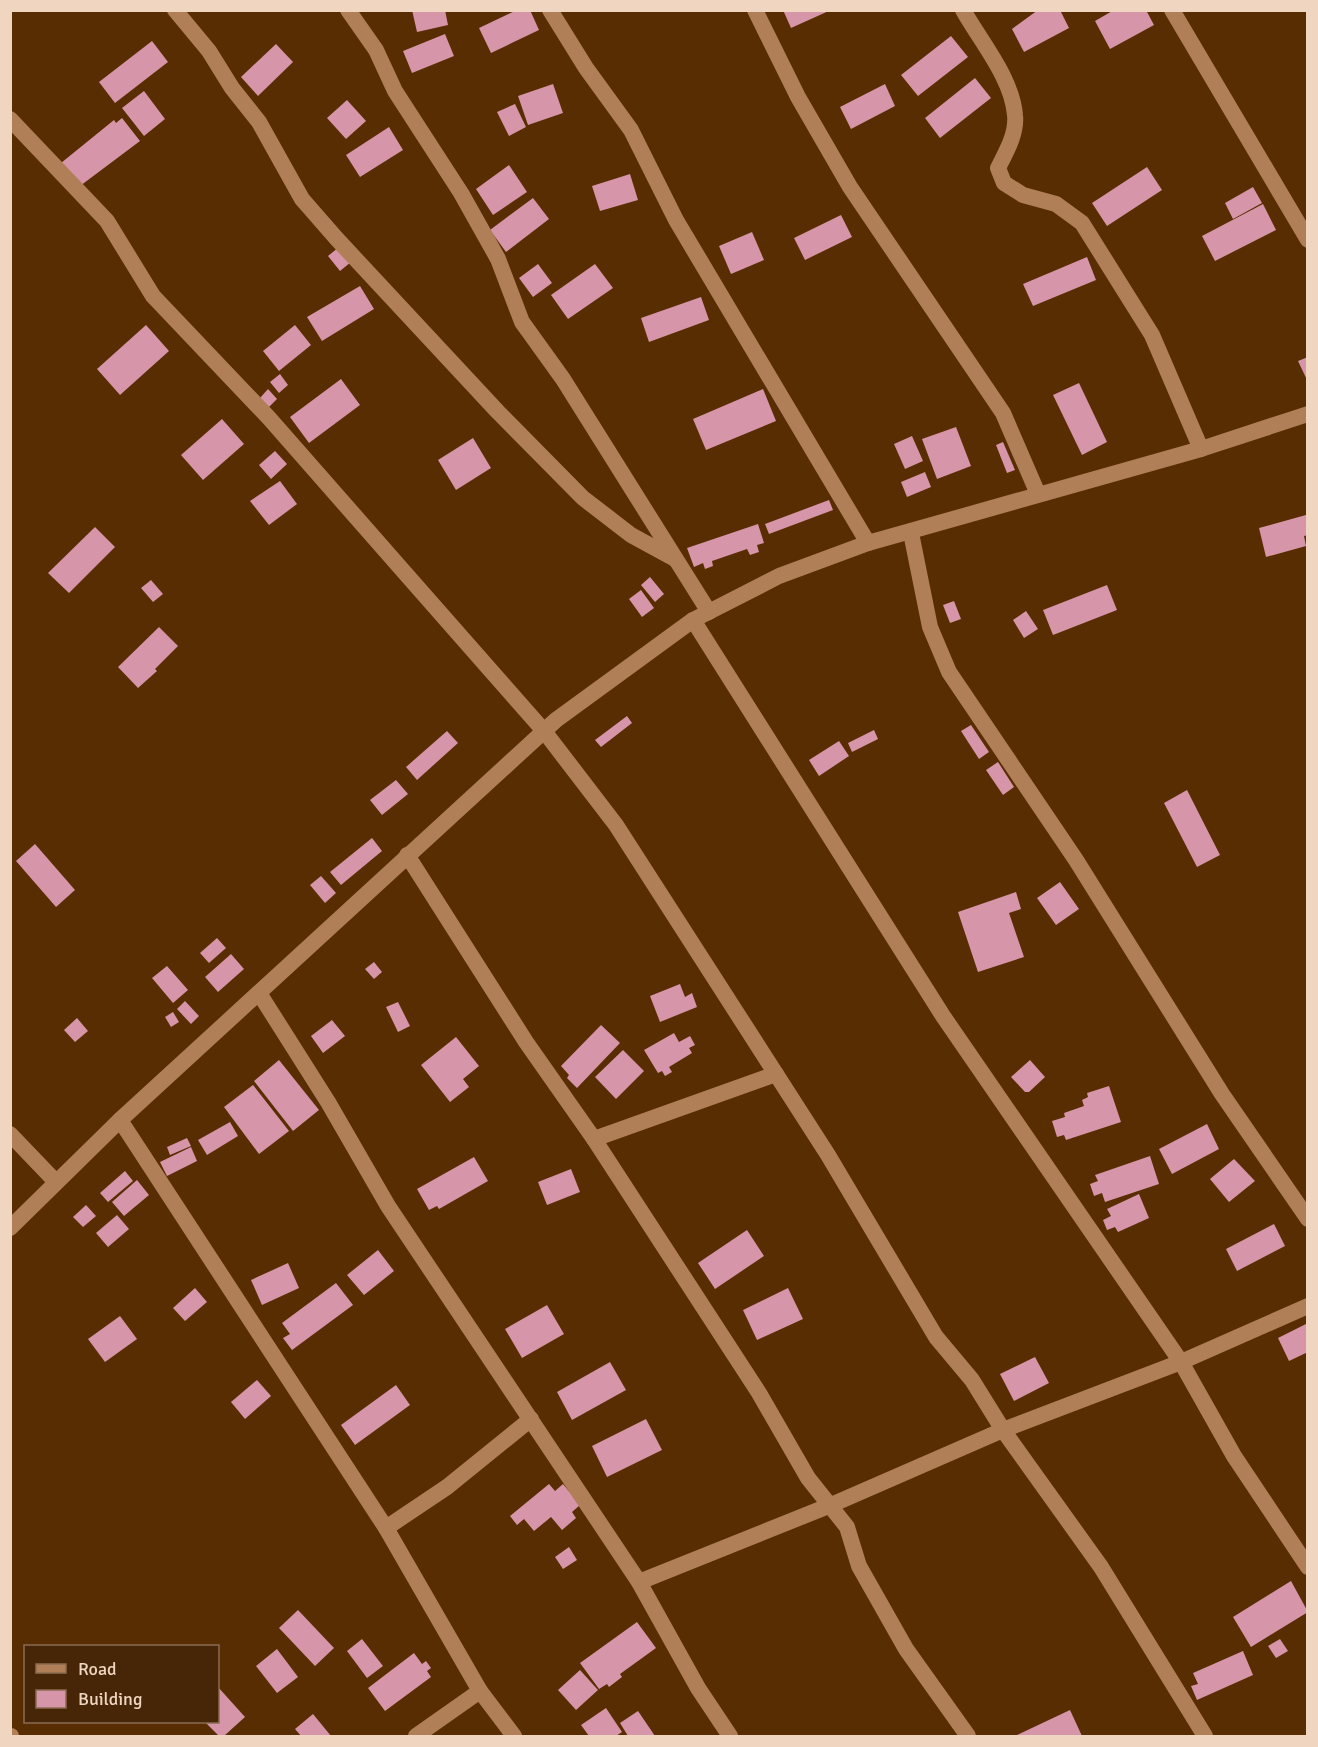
<svg xmlns="http://www.w3.org/2000/svg" width="1318" height="1747" font-family="Signika,sans-serif">
<style>
.building{fill:#d695a8}
.lines{fill:none;stroke-linecap:round;stroke-linejoin:round}
.minor{stroke:#b07f58;stroke-width:16}
</style>
<rect width="100%" height="100%" fill="#572d01"/>
<g class="building">
<path d="M412,10H445L448,25L417,32Z"/>
<path d="M517,10H530L539,30L491,53L479,28Z"/>
<path d="M783,10H831L791,28Z"/>
<path d="M1038,10H1060L1069,28L1024,52L1012,29Z"/>
<path d="M1114,10H1146L1154,25L1110,49L1095,21Z"/>
<path d="M445,34L454,56L412,73L403,51Z"/>
<path d="M951,36L968,57L918,96L901,75Z"/>
<path d="M152,41L168,62L115,103L99,82Z"/>
<path d="M276,44L293,62L258,96L241,77Z"/>
<path d="M975,78L991,98L940,138L925,118Z"/>
<path d="M553,84L563,113L528,125L518,96Z"/>
<path d="M885,84L895,106L851,129L840,107Z"/>
<path d="M144,91L165,119L144,136L122,108Z"/>
<path d="M347,100L366,121L346,139L327,118Z"/>
<path d="M515,104L526,127L509,136L497,112Z"/>
<path d="M122,118L140,141L80,186L61,163L114,120L116,123Z"/>
<path d="M389,127L403,150L360,177L346,155Z"/>
<path d="M509,165L527,192L493,215L476,189Z"/>
<path d="M1147,167L1162,190L1107,226L1092,203Z"/>
<path d="M630,174L638,200L600,211L592,186Z"/>
<path d="M1253,187L1262,203L1233,219L1225,203Z"/>
<path d="M533,198L549,219L506,252L490,230Z"/>
<path d="M1263,204L1276,230L1215,261L1202,236Z"/>
<path d="M841,215L852,237L805,260L794,238Z"/>
<path d="M752,232L764,260L731,274L719,246Z"/>
<path d="M339,247L351,262L340,271L328,256Z"/>
<path d="M1087,257L1096,280L1033,306L1023,284Z"/>
<path d="M538,264L552,283L533,297L519,278Z"/>
<path d="M595,264L613,288L568,319L551,295Z"/>
<path d="M360,286L374,309L322,341L307,317Z"/>
<path d="M701,297L709,320L649,342L641,318Z"/>
<path d="M146,325L169,351L120,395L97,369Z"/>
<path d="M295,325L311,345L279,371L263,351Z"/>
<path d="M1308,357V382L1298,361Z"/>
<path d="M280,374L288,385L279,393L270,382Z"/>
<path d="M341,379L360,405L309,443L290,417Z"/>
<path d="M1079,383L1107,442L1082,455L1053,395Z"/>
<path d="M268,389L277,399L269,407L260,398Z"/>
<path d="M763,389L776,421L706,450L693,419Z"/>
<path d="M222,419L244,444L203,480L181,455Z"/>
<path d="M956,427L971,466L937,479L922,439Z"/>
<path d="M912,436L923,461L905,469L894,444Z"/>
<path d="M473,438L491,468L456,490L438,460Z"/>
<path d="M1003,442L1015,470L1007,473L996,445Z"/>
<path d="M275,451L287,464L271,479L259,465Z"/>
<path d="M925,472L931,487L907,497L901,482Z"/>
<path d="M280,481L297,504L269,525L250,501Z"/>
<path d="M829,500L833,510L769,534L765,524Z"/>
<path d="M1306,515L1308,535L1304,536L1306,546L1266,557L1259,528Z"/>
<path d="M758,524L764,543L757,545L759,552L750,555L747,549L712,561L713,566L705,569L703,563L694,567L687,548Z"/>
<path d="M95,527L115,547L69,593L48,573Z"/>
<path d="M650,577L664,594L655,602L641,585Z"/>
<path d="M151,580L163,594L153,602L141,588Z"/>
<path d="M1107,585L1117,610L1053,635L1043,610Z"/>
<path d="M641,590L654,608L642,617L629,599Z"/>
<path d="M954,601L961,619L950,623L943,605Z"/>
<path d="M1026,611L1038,629L1024,638L1013,620Z"/>
<path d="M159,627L178,646L155,669L157,671L138,688L118,667Z"/>
<path d="M627,716L632,723L601,747L595,740Z"/>
<path d="M971,725L989,752L979,759L961,731Z"/>
<path d="M874,730L878,739L852,752L848,743Z"/>
<path d="M447,731L458,743L417,780L406,767Z"/>
<path d="M839,741L849,756L819,776L809,760Z"/>
<path d="M998,762L1014,787L1003,795L986,770Z"/>
<path d="M396,780L408,794L382,815L370,800Z"/>
<path d="M1187,790L1220,855L1197,867L1164,803Z"/>
<path d="M372,838L382,851L341,885L330,872Z"/>
<path d="M35,844L75,890L56,907L16,861Z"/>
<path d="M321,876L336,893L325,903L310,885Z"/>
<path d="M1060,882L1079,909L1056,925L1037,898Z"/>
<path d="M1016,892L1021,909L1009,913L1024,957L978,972L958,912Z"/>
<path d="M217,938L226,948L209,963L200,953Z"/>
<path d="M231,954L244,969L218,992L205,977Z"/>
<path d="M374,962L382,972L374,979L365,969Z"/>
<path d="M167,966L188,990L173,1003L152,978Z"/>
<path d="M680,984L685,997L692,993L697,1007L660,1022L650,996Z"/>
<path d="M185,1001L199,1016L191,1024L177,1009Z"/>
<path d="M398,1002L410,1026L398,1032L386,1007Z"/>
<path d="M173,1012L179,1022L171,1027L165,1017Z"/>
<path d="M77,1018L88,1031L75,1042L64,1030Z"/>
<path d="M332,1020L345,1036L323,1053L311,1036Z"/>
<path d="M601,1025L620,1043L577,1088L567,1078L569,1075L561,1066Z"/>
<path d="M674,1033L679,1042L690,1036L695,1045L689,1048L692,1053L669,1067L672,1072L665,1076L662,1071L658,1073L644,1050Z"/>
<path d="M456,1037L479,1066L463,1079L469,1087L450,1102L421,1065Z"/>
<path d="M623,1050L644,1071L616,1099L595,1077Z"/>
<path d="M279,1060L319,1110L293,1131L254,1081Z"/>
<path d="M1030,1060L1045,1077L1029,1092H1025L1011,1077Z"/>
<path d="M253,1085L289,1131L259,1154L224,1107Z"/>
<path d="M1109,1086L1121,1122L1066,1140L1064,1135L1057,1137L1052,1121L1065,1117L1064,1113L1084,1106L1082,1100L1088,1097L1087,1093Z"/>
<path d="M230,1122L238,1136L207,1155L198,1140Z"/>
<path d="M1207,1124L1219,1149L1172,1174L1159,1149Z"/>
<path d="M187,1138L191,1146L170,1155L167,1147Z"/>
<path d="M191,1147L197,1161L167,1176L160,1162Z"/>
<path d="M1150,1156L1159,1184L1105,1202L1102,1193L1094,1196L1090,1184L1098,1181L1095,1175Z"/>
<path d="M474,1157L488,1181L439,1209L437,1206L429,1210L417,1189Z"/>
<path d="M1234,1159L1255,1181L1229,1202L1210,1179Z"/>
<path d="M571,1169L580,1192L547,1205L538,1182Z"/>
<path d="M125,1171L133,1181L108,1202L100,1193Z"/>
<path d="M137,1180L149,1195L124,1216L112,1202Z"/>
<path d="M1139,1194L1149,1218L1118,1232L1115,1227L1107,1230L1103,1220L1111,1216L1107,1209Z"/>
<path d="M86,1205L96,1216L83,1227L73,1217Z"/>
<path d="M117,1215L129,1229L108,1247L96,1233Z"/>
<path d="M1274,1224L1285,1246L1237,1271L1226,1249Z"/>
<path d="M747,1230L764,1256L715,1289L698,1263Z"/>
<path d="M378,1250L394,1271L364,1295L347,1275Z"/>
<path d="M288,1263L299,1288L262,1305L251,1280Z"/>
<path d="M336,1283L353,1305L292,1350L283,1338L290,1334L282,1323Z"/>
<path d="M195,1288L207,1302L185,1321L173,1308Z"/>
<path d="M788,1288L803,1319L757,1340L743,1310Z"/>
<path d="M547,1305L564,1334L522,1358L505,1329Z"/>
<path d="M120,1316L137,1339L105,1362L88,1339Z"/>
<path d="M1308,1323V1352L1289,1361L1278,1338Z"/>
<path d="M1035,1357L1049,1383L1014,1401L1000,1374Z"/>
<path d="M610,1362L626,1390L572,1420L557,1392Z"/>
<path d="M257,1380L271,1396L245,1419L231,1402Z"/>
<path d="M396,1385L410,1405L355,1445L341,1425Z"/>
<path d="M646,1419L662,1450L607,1477L592,1446Z"/>
<path d="M549,1484L555,1491L563,1484L580,1505L572,1512L576,1518L562,1530L551,1517L534,1531L524,1519L517,1525L510,1516Z"/>
<path d="M569,1547L577,1560L563,1569L555,1557Z"/>
<path d="M1291,1581L1308,1612L1251,1647L1233,1617Z"/>
<path d="M298,1610L334,1648L315,1666L279,1628Z"/>
<path d="M637,1622L656,1648L620,1674L622,1677L609,1687L607,1684L599,1689L580,1663Z"/>
<path d="M362,1639L383,1666L367,1678L347,1651Z"/>
<path d="M1280,1639L1288,1651L1276,1658L1268,1646Z"/>
<path d="M277,1649L298,1677L277,1693L256,1666Z"/>
<path d="M1243,1651L1253,1675L1197,1700L1191,1686L1198,1684L1193,1673Z"/>
<path d="M414,1653L422,1664L426,1661L431,1668L427,1671L431,1677L385,1711L368,1688Z"/>
<path d="M580,1670L598,1690L576,1710L558,1690Z"/>
<path d="M218,1687L245,1717L224,1736H219L205,1722H218Z"/>
<path d="M606,1708L622,1732L616,1736H589L581,1725Z"/>
<path d="M1070,1710L1082,1736H1015Z"/>
<path d="M638,1711L655,1736H628L620,1723Z"/>
<path d="M313,1714L331,1736H301L295,1729Z"/>
</g>
<g class="lines">
<g class="minor">
<path d="M175,10L209,51L232,88L259,122L302,199L336,238L498,412L583,498L631,535L675,559"/>
<path d="M348,10L376,50L395,91L461,193L498,259L522,322L563,379L709,612"/>
<path d="M550,10L586,68L631,130L676,220L868,543"/>
<path d="M755,10L798,97L850,187L1003,413L1038,494"/>
<path d="M963,10C981,42 1012,78 1015,115C1017,134 1006,152 998,168L1004,183L1023,195L1056,204L1082,223L1152,335L1201,449"/>
<path d="M1172,10L1308,240"/>
<path d="M10,119L107,221L153,296L269,418L398,565L544,731L616,825L828,1155L936,1337L972,1380L1003,1430L1101,1567L1205,1736"/>
<path d="M911,533L930,627L949,672L1076,860L1222,1094L1308,1219"/>
<path d="M693,620L943,1016L1181,1362L1234,1456L1308,1567"/>
<path d="M407,855L526,1042L594,1139L759,1393L808,1478L847,1527L859,1566L906,1649L968,1736"/>
<path d="M259,993L328,1102L388,1206L639,1582L698,1688L730,1736"/>
<path d="M120,1120L386,1528L480,1691L514,1736"/>
<path d="M10,1134L56,1182"/>
<path d="M594,1139L776,1074"/>
<path d="M10,1228L120,1120L556,720L693,620L779,576L868,543L1201,449L1308,414"/>
<path d="M386,1528L447,1487L531,1419"/>
<path d="M639,1582L831,1505L1003,1430L1181,1362L1308,1306"/>
<path d="M10,1736H11"/>
<path d="M416,1736L480,1691"/>
</g>
</g>
<rect width="1318" height="1747" fill="none" stroke="#f0d6c1" stroke-width="24"/>
<rect x="24" y="1645" width="195" height="78" fill="#472607" stroke="#8b6c51" stroke-width="1.5"/>
<rect x="36" y="1664" width="30" height="9" fill="#b07f58" stroke="#8b6c51" stroke-width="1.5"/>
<text x="78" y="1675" font-size="18" fill="#f0d6c1">Road</text>
<rect x="36" y="1690" width="30" height="18" fill="#d695a8" stroke="#8b6c51" stroke-width="1.5"/>
<text x="78" y="1705" font-size="18" fill="#f0d6c1">Building</text>
</svg>
